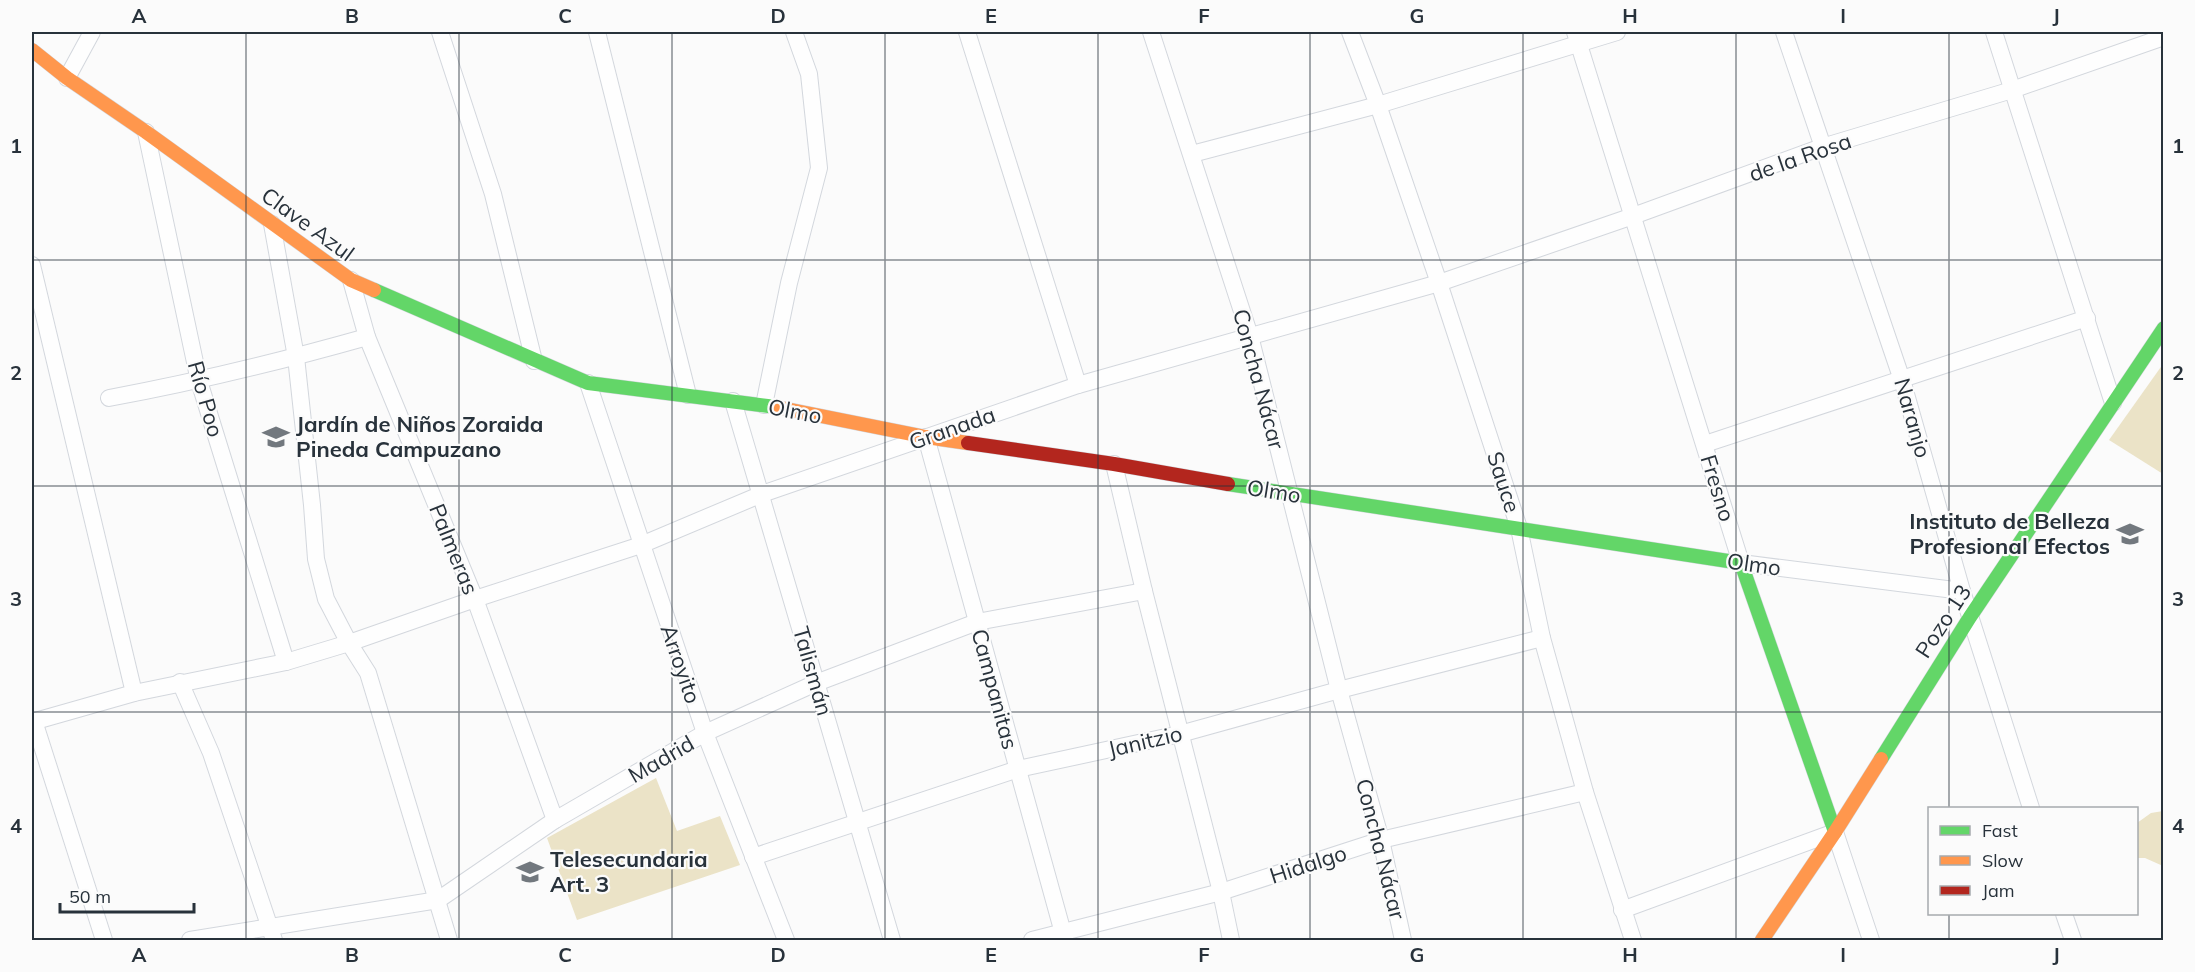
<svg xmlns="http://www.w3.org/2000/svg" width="2195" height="972" font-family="Mulish,sans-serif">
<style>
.green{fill:#ebe3c7}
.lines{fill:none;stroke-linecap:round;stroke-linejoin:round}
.street-casing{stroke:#d3d7dd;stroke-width:18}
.fast-casing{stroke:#d3d7dd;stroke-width:15}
.slow-casing{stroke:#d3d7dd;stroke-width:15}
.jam-casing{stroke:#d3d7dd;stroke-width:15}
.street{stroke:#fefefe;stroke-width:16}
.fast{stroke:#63d668;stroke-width:14}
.slow{stroke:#ff974d;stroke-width:14}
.jam{stroke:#b3261e;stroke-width:14}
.grid{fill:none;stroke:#28323b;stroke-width:1.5;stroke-opacity:0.55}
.labels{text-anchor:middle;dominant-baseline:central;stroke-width:4.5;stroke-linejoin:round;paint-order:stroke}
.street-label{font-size:22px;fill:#28323b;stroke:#fbfbfb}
.poi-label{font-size:22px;font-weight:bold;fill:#28323b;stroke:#fbfbfb;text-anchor:start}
.neatline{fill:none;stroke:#28323b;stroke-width:2}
.grid-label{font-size:20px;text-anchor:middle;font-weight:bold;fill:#28323b}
</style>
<rect width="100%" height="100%" fill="#fbfbfb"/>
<g class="green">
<path d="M2163,364V474L2109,440Z"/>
<path d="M656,778L677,831L720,816L740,865L577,920L547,838Z"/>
<path d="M2163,811H2164L2163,866L2145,858H2136L2137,823L2151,813Z"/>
</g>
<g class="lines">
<defs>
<g id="street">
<path d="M440,32L493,194L534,361"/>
<path d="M597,32L688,395"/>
<path d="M967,32L1078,385"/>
<path d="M1151,32L1250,336L1339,690L1381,840L1403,940"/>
<path d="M1350,32L1378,105L1439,283L1519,528L1542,638L1585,792L1633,940"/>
<path d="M1575,32L1741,563L1962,591"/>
<path d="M1784,32L1902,380L1962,591L2031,808"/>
<path d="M1994,32L2113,403"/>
<path d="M67,78L92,32"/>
<path d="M146,132L199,381L286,662"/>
<path d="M1192,154L1378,105L1617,32"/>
<path d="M272,224L296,357L312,505L316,559L326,599L349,643L368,673L449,940"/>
<path d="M32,265L134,693"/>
<path d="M351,280L367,337L475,599L555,820"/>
<path d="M588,383L705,733L786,940"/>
<path d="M109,398C196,382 282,361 367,337"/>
<path d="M733,401L892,940"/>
<path d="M764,405L789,283L819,168L809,74L794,32"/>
<path d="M926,437L1065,940"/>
<path d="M1705,444L2087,318"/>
<path d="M1114,464L1144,591L1221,892L1231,940"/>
<path d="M180,682L211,753L274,940"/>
<path d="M34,721L104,940"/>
<path d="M32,722L134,693L286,662L349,643L475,599L641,545L762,494L1078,385L1439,283L1633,216L1822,147L2012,90L2164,37"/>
<path d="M753,857L1018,769L1180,734L1339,690L1542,638"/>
<path d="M1622,910L1835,832L1871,940"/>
<path d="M2064,914L2073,940"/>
<path d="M190,940L438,900L555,820L705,733L816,683L977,622L1144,591"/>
<path d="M1032,940L1221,892L1381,840L1585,792"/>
</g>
<g id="fast">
<path d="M374,290L588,383L776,407"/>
<path d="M1228,484L1741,563L1835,832"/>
<path d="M1881,759L1970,617L2164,328"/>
</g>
<g id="slow">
<path d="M32,50L67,78L146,132L351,280L374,290"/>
<path d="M776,407L926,437L968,443"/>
<path d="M1762,940L1835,832L1881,759"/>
</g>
<path id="jam" d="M968,443L1114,464L1228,484"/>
</defs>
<use href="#street" class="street-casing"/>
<use href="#fast" class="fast-casing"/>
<use href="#slow" class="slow-casing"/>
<use href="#jam" class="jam-casing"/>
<use href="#street" class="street"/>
<use href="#fast" class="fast"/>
<use href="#slow" class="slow"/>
<use href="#jam" class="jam"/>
</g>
<path class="grid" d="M246,32V940M459,32V940M672,32V940M885,32V940M1098,32V940M1310,32V940M1523,32V940M1736,32V940M1949,32V808M32,260H2164M32,486H2164M32,712H2164M1949,914V940"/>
<defs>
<symbol id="school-bare" viewBox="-9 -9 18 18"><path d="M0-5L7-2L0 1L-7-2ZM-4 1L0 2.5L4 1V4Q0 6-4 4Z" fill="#72787e" stroke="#fbfbfb" stroke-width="2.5" paint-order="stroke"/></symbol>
<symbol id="university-bare" viewBox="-9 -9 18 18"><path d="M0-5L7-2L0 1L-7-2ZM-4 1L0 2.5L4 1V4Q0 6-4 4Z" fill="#72787e" stroke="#fbfbfb" stroke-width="2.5" paint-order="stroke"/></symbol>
</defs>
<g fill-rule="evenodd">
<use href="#school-bare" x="257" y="418" width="38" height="38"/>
<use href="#university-bare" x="2111" y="515" width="38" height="38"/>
<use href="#school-bare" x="511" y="853" width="38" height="38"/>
</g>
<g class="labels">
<g class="street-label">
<text transform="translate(1800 157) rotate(-19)">de la Rosa</text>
<text transform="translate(308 224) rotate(36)">Clave Azul</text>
<text transform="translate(1259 379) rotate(75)">Concha Nácar</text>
<text transform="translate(206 399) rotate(74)">Río Poo</text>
<text transform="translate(795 411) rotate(11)">Olmo</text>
<text transform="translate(1913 418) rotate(74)">Naranjo</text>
<text transform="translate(952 428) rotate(-19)">Granada</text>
<text transform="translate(1504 482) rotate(72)">Sauce</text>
<text transform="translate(1718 488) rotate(73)">Fresno</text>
<text transform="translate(1274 491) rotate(9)">Olmo</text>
<text transform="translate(454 549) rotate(68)">Palmeras</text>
<text transform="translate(1754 564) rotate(8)">Olmo</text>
<text transform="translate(1943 621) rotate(-57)">Pozo 13</text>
<text transform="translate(681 664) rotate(71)">Arroyito</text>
<text transform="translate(813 671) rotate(74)">Talismán</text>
<text transform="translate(995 689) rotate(75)">Campanitas</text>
<text transform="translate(1145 741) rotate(-13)">Janitzio</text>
<text transform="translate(661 759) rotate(-30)">Madrid</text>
<text transform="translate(1381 849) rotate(76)">Concha Nácar</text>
<text transform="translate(1308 864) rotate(-18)">Hidalgo</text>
</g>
<g class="poi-label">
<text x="296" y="424">Jardín de Niños Zoraida<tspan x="296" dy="25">Pineda Campuzano</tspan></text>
<text x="2110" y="521" text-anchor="end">Instituto de Belleza<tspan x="2110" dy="25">Profesional Efectos</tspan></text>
<text x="550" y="859">Telesecundaria<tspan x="550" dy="25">Art. 3</tspan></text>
</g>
</g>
<rect width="2195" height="972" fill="none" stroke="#fbfbfb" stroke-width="66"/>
<rect x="1928" y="807" width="210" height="108" fill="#fbfbfb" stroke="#a7abae" stroke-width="1.5"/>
<rect x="1940" y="826" width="30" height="9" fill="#63d668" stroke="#a7abae" stroke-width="1.5"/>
<text x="1982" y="837" font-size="18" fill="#28323b">Fast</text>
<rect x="1940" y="856" width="30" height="9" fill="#ff974d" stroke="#a7abae" stroke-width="1.5"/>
<text x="1982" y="867" font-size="18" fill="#28323b">Slow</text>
<rect x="1940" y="886" width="30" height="9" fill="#b3261e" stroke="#a7abae" stroke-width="1.5"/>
<text x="1982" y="897" font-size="18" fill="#28323b">Jam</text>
<path d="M60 903v9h134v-9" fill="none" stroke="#28323b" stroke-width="3"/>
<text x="69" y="903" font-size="18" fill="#28323b" stroke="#fbfbfb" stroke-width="4.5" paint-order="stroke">50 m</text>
<rect x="33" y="33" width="2129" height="906" class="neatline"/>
<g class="grid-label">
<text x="139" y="23">A</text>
<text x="352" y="23">B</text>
<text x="565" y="23">C</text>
<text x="778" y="23">D</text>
<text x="991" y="23">E</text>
<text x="1204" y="23">F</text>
<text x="1417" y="23">G</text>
<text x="1630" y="23">H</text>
<text x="1843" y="23">I</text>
<text x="2056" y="23">J</text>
<text x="16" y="153">1</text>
<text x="2178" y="153">1</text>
<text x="16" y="380">2</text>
<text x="2178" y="380">2</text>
<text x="16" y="606">3</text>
<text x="2178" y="606">3</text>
<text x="16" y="833">4</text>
<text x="2178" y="833">4</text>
<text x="139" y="962">A</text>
<text x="352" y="962">B</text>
<text x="565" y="962">C</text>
<text x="778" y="962">D</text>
<text x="991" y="962">E</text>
<text x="1204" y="962">F</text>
<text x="1417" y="962">G</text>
<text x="1630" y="962">H</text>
<text x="1843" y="962">I</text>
<text x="2056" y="962">J</text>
</g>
</svg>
